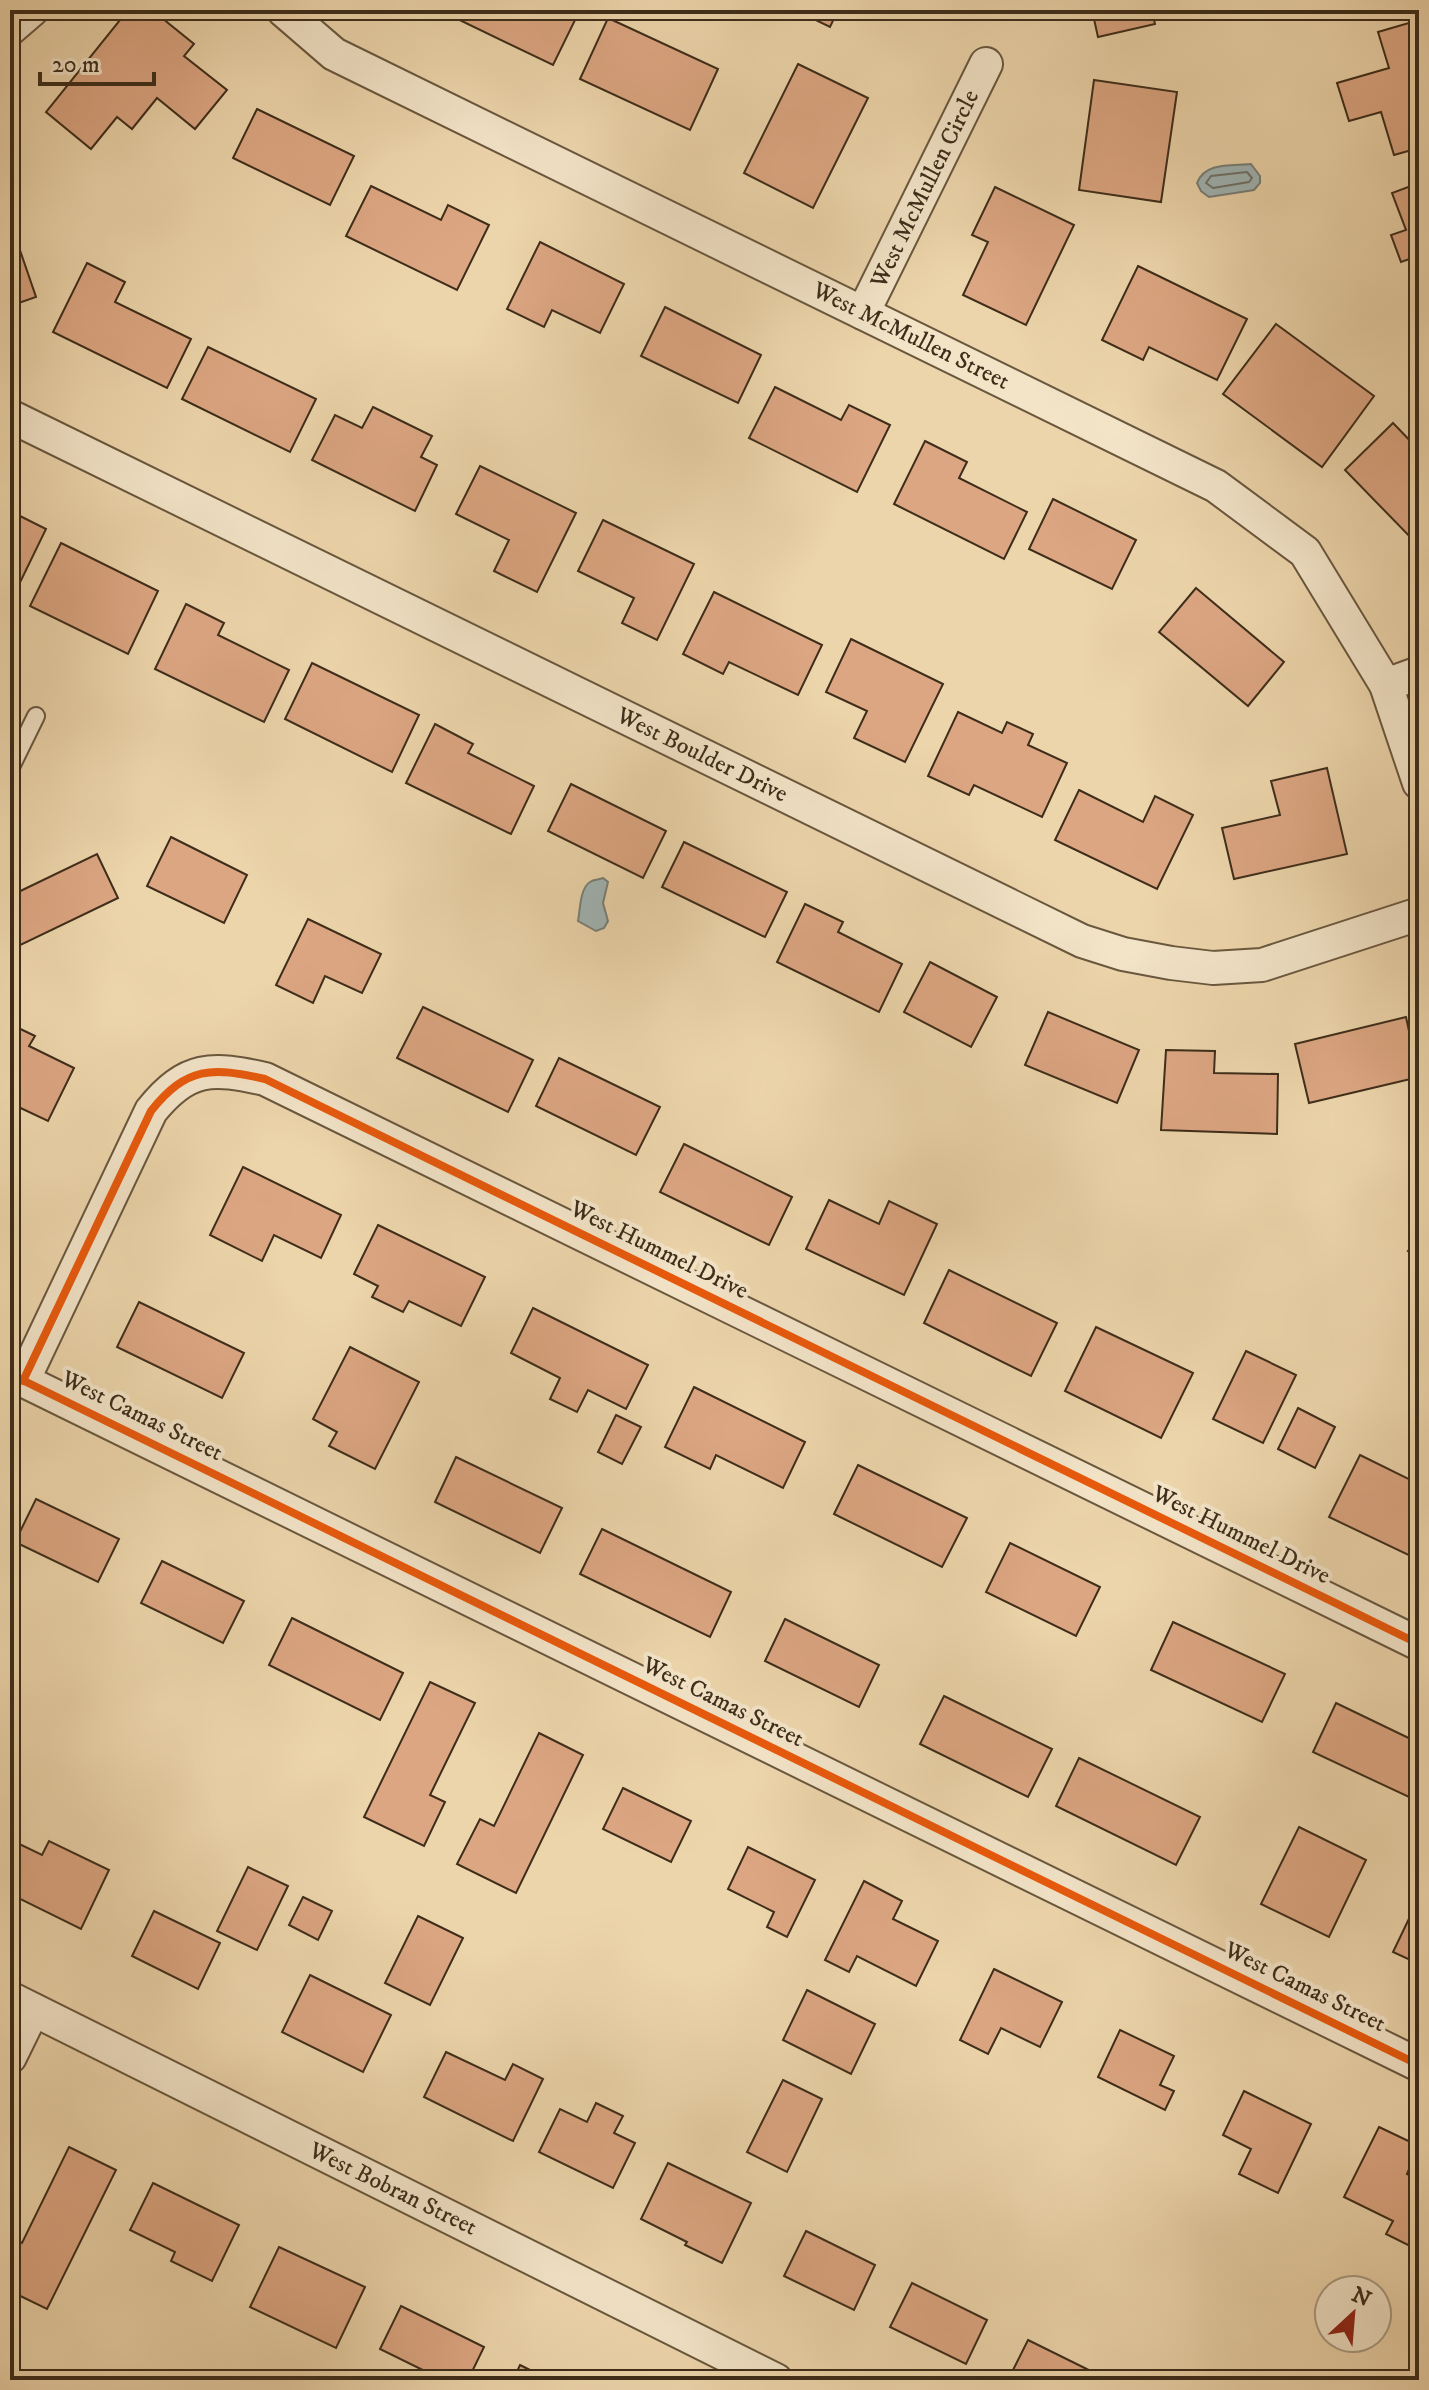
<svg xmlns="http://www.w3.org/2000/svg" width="1429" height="2390" font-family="'IM FELL DW Pica',serif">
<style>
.water{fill:#a0b5b6;stroke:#787f78;stroke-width:2}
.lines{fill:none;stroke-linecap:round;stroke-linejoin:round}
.shore{stroke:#6e7168;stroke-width:2}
.building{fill:#dca682;stroke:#3d2d1a;stroke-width:2}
.service-casing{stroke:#69573e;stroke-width:20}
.minor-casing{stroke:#69573e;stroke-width:36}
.service{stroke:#f3e4c8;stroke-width:16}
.minor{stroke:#f3e4c8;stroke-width:32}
.cycleway-casing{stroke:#f3e4c8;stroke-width:13}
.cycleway{stroke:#e8590c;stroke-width:8}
.labels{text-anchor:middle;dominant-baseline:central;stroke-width:8;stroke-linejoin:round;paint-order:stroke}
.street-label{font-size:24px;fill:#3d2d1a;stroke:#f3e4c8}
</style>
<rect width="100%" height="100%" fill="#edd5ab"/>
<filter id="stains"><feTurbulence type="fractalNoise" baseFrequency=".0025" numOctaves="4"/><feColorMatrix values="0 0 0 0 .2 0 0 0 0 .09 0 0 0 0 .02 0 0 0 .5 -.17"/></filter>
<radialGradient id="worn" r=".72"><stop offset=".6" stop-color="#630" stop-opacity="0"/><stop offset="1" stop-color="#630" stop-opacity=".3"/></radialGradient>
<g class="water">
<path d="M1251,164L1260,176V183L1254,190L1209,197L1201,191L1197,183C1205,162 1231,166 1251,164Z"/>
<path d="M603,878L608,882L603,903L608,921L604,928L596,931L578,921C580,911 580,888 590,882C594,879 599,880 603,878Z"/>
</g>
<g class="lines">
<path class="shore" d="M1247,172L1252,178L1249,182L1213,188L1206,183L1211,176Z"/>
</g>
<g class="building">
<path d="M128,10H152L194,44L184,56L227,90L195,129L157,98L132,129L117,117L91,149L46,112Z"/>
<path d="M444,10H571L578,14L553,65L443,12Z"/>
<path d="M795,10H838L830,27Z"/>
<path d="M1092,10H1152L1155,24L1098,37Z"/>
<path d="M608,18L718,69L690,130L580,79Z"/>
<path d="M1419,20V148L1394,155L1381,112L1349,121L1337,83L1389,68L1378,32Z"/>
<path d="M798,64L868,98L813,208L744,173Z"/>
<path d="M1094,80L1177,92L1161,202L1079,190Z"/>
<path d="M257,109L354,156L330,205L233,158Z"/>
<path d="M1419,183V258L1418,256L1401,262L1391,235L1406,230L1392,193Z"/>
<path d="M371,186L441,220L448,205L489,225L457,290L346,236Z"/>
<path d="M995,187L1074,225L1026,325L963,295L988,242L972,235Z"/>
<path d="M10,221L36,297L10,306Z"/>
<path d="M540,242L624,284L600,333L552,310L544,327L507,309Z"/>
<path d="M87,263L125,282L115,302L191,339L167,388L53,332Z"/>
<path d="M1138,266L1247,319L1217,380L1149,347L1143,360L1102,340Z"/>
<path d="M665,307L761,355L738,403L641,356Z"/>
<path d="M1276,324L1374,396L1322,467L1223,394Z"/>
<path d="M208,347L316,399L290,452L182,399Z"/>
<path d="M775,387L841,420L849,405L890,425L857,492L749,438Z"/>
<path d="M373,407L432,436L421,457L437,465L415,511L312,460L335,415L362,428Z"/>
<path d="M1393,423L1419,450V546L1345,470Z"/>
<path d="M925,441L967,462L959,478L1027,512L1004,559L894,504Z"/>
<path d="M480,466L576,513L537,592L494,571L509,540L456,514Z"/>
<path d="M1053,499L1136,540L1112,589L1029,549Z"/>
<path d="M10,511L46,529L10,603Z"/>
<path d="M603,520L694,564L657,640L622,623L634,598L578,571Z"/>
<path d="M61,543L158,591L128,654L30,606Z"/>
<path d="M1196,588L1284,662L1248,706L1159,632Z"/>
<path d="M714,592L822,645L798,695L729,662L723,674L683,654Z"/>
<path d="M186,604L224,623L218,635L289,670L264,722L155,669Z"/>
<path d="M851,639L943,684L905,762L854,738L867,711L826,692Z"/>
<path d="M312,663L419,715L392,772L285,719Z"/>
<path d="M958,712L1002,733L1007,722L1033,734L1028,745L1067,763L1042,817L974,785L969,795L928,776Z"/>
<path d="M435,724L473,744L468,753L534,786L511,834L406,783Z"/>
<path d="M1327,768L1347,854L1234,879L1222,828L1280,815L1271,781Z"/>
<path d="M571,784L666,831L643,878L548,831Z"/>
<path d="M1079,790L1143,822L1155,796L1193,815L1157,889L1055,840Z"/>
<path d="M171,837L247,875L224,923L147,886Z"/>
<path d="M684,842L787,892L765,937L662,887Z"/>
<path d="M97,854L118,898L10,950V896Z"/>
<path d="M805,904L843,922L838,932L902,964L879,1012L777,962Z"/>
<path d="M308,919L381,954L362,993L325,976L313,1003L276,985Z"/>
<path d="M930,962L997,997L971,1047L904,1012Z"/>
<path d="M423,1007L533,1060L508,1112L397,1058Z"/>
<path d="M1048,1012L1139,1050L1117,1103L1025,1065Z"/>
<path d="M1406,1017L1419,1077L1309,1103L1295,1044Z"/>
<path d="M10,1024L35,1036L29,1046L74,1068L48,1121L10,1103Z"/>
<path d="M1166,1050L1215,1051L1214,1073L1278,1074L1277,1134L1161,1130Z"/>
<path d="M559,1058L660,1107L636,1155L536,1106Z"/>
<path d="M684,1144L792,1197L769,1245L660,1192Z"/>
<path d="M243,1167L341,1215L321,1258L274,1235L262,1261L210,1235Z"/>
<path d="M829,1200L879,1224L889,1201L937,1224L904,1295L806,1249Z"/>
<path d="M378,1225L485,1277L461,1326L409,1301L403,1312L372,1297L378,1286L354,1274Z"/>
<path d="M1419,1238V1259L1408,1251Z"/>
<path d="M949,1270L1057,1323L1031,1376L924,1323Z"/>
<path d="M139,1302L244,1353L222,1398L117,1347Z"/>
<path d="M533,1308L648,1365L626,1409L588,1390L577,1412L550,1399L560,1378L511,1353Z"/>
<path d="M1096,1327L1193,1373L1161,1438L1065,1391Z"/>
<path d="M350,1347L419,1382L375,1469L329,1446L337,1432L313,1419Z"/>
<path d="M1246,1351L1296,1375L1263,1443L1213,1419Z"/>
<path d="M694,1387L805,1442L783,1488L716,1455L710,1469L665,1447Z"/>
<path d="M1298,1408L1335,1427L1315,1468L1278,1449Z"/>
<path d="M616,1415L641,1427L622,1464L598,1452Z"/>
<path d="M1360,1455L1419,1484V1560L1329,1517Z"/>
<path d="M456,1457L562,1508L540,1553L435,1502Z"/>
<path d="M858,1465L967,1518L942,1567L834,1514Z"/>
<path d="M36,1499L119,1539L98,1582L15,1542Z"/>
<path d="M602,1529L731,1592L710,1637L580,1574Z"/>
<path d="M1010,1543L1100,1587L1076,1636L986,1592Z"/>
<path d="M162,1561L244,1601L223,1643L141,1603Z"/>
<path d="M292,1618L403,1673L380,1720L269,1665Z"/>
<path d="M785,1619L879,1665L859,1707L765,1661Z"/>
<path d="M1173,1622L1285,1674L1262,1722L1151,1670Z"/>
<path d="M430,1682L475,1703L430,1795L445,1802L424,1846L364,1817Z"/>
<path d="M944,1696L1052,1749L1028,1797L920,1744Z"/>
<path d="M1336,1703L1419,1743V1775L1409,1797L1313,1752Z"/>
<path d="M539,1733L583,1755L516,1893L457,1864L480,1819L494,1826Z"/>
<path d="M1079,1758L1200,1817L1176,1865L1056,1806Z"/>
<path d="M623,1788L691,1821L671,1862L603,1829Z"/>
<path d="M1299,1827L1366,1860L1329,1937L1261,1904Z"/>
<path d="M11,1840L42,1855L49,1841L109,1870L81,1929L10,1894Z"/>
<path d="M748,1847L815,1880L787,1937L767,1927L774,1912L728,1889Z"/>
<path d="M248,1867L288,1886L257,1950L217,1931Z"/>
<path d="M864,1881L902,1901L893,1919L938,1941L916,1986L857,1956L849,1972L825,1960Z"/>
<path d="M303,1897L332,1911L318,1940L289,1925Z"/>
<path d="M1416,1904L1419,1906V1964L1393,1952Z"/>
<path d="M154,1911L220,1943L198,1989L132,1956Z"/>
<path d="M418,1916L463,1938L430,2005L385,1983Z"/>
<path d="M994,1969L1062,2002L1040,2047L1001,2028L988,2054L960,2040Z"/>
<path d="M310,1975L391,2015L363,2072L282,2032Z"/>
<path d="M807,1990L875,2024L851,2074L783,2040Z"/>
<path d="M1120,2030L1174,2056L1160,2085L1174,2091L1165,2110L1098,2077Z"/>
<path d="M446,2052L505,2080L513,2064L543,2079L513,2141L424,2097Z"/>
<path d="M783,2080L822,2099L787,2172L747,2152Z"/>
<path d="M1244,2091L1311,2124L1278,2193L1239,2174L1251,2149L1223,2135Z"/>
<path d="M596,2103L623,2116L614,2133L635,2143L613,2188L539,2152L560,2109L587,2122Z"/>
<path d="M1379,2127L1419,2146L1407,2174L1419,2180V2243L1416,2249L1386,2234L1393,2221L1344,2197Z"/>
<path d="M69,2147L116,2170L47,2309L10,2291V2237L22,2243Z"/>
<path d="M668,2163L751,2203L722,2263L685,2245L687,2242L641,2219Z"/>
<path d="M153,2183L239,2225L212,2281L171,2261L175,2252L130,2230Z"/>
<path d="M806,2231L875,2265L854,2310L784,2276Z"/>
<path d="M279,2247L365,2287L336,2348L250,2307Z"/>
<path d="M912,2283L987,2320L966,2364L890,2327Z"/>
<path d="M401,2306L484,2347L468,2380H443L380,2349Z"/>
<path d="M1028,2340L1101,2376L1099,2380H1008Z"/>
<path d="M520,2365L550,2380H513Z"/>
</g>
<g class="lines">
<defs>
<path id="service" d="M10,769L36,716"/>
<g id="minor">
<path d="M283,10L334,54L1216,486L1305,552L1386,685L1419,783"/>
<path d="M10,29L32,10"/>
<path d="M863,313L986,64"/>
<path d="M10,416L1082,941L1123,954L1171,963L1213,968L1262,965L1419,914"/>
<path d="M1386,685L1419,673"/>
<path d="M10,1374L1419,2065"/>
<path d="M23,1381L151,1111C187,1066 212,1067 265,1079L1419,1644"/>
<path d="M10,1998L776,2380"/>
<path d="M10,2057L33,2010"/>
</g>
</defs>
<use href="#service" class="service-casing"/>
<use href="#minor" class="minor-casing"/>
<use href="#service" class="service"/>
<use href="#minor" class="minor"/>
<defs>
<g id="cycleway">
<path d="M10,1374L1419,2065"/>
<path d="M23,1381L151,1111C187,1066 212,1067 265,1079L1419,1644"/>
</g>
</defs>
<use href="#cycleway" class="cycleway-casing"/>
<use href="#cycleway" class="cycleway"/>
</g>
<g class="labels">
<g class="street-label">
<text transform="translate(925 189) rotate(-64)">West McMullen Circle</text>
<text transform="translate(911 336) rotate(26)">West McMullen Street</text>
<text transform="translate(702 755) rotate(26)">West Boulder Drive</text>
<text transform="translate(659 1250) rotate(26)">West Hummel Drive</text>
<text transform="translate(142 1416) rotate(26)">West Camas Street</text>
<text transform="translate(1241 1535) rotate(26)">West Hummel Drive</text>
<text transform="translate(723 1702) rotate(26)">West Camas Street</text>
<text transform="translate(1305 1987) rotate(26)">West Camas Street</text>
<text transform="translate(393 2189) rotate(26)">West Bobran Street</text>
</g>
</g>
<rect width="1429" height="2390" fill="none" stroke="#edd5ab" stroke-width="40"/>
<rect x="12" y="12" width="1405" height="2366" fill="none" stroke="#3d2d1a" stroke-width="4"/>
<rect x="20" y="20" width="1389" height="2350" fill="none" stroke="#3d2d1a" stroke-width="2"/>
<g transform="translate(1353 2314) rotate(26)"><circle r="38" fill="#f3e4c8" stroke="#aa9b82" stroke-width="2"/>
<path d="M0-6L14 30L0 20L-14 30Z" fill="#8f2418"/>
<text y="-12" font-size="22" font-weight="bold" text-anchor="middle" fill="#3d2d1a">N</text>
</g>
<path d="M40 72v12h114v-12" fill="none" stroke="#3d2d1a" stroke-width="4"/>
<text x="52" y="72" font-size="24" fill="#3d2d1a" stroke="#f3e4c8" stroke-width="6" paint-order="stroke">20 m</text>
<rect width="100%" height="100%" filter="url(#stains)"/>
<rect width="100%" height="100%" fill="url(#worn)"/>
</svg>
